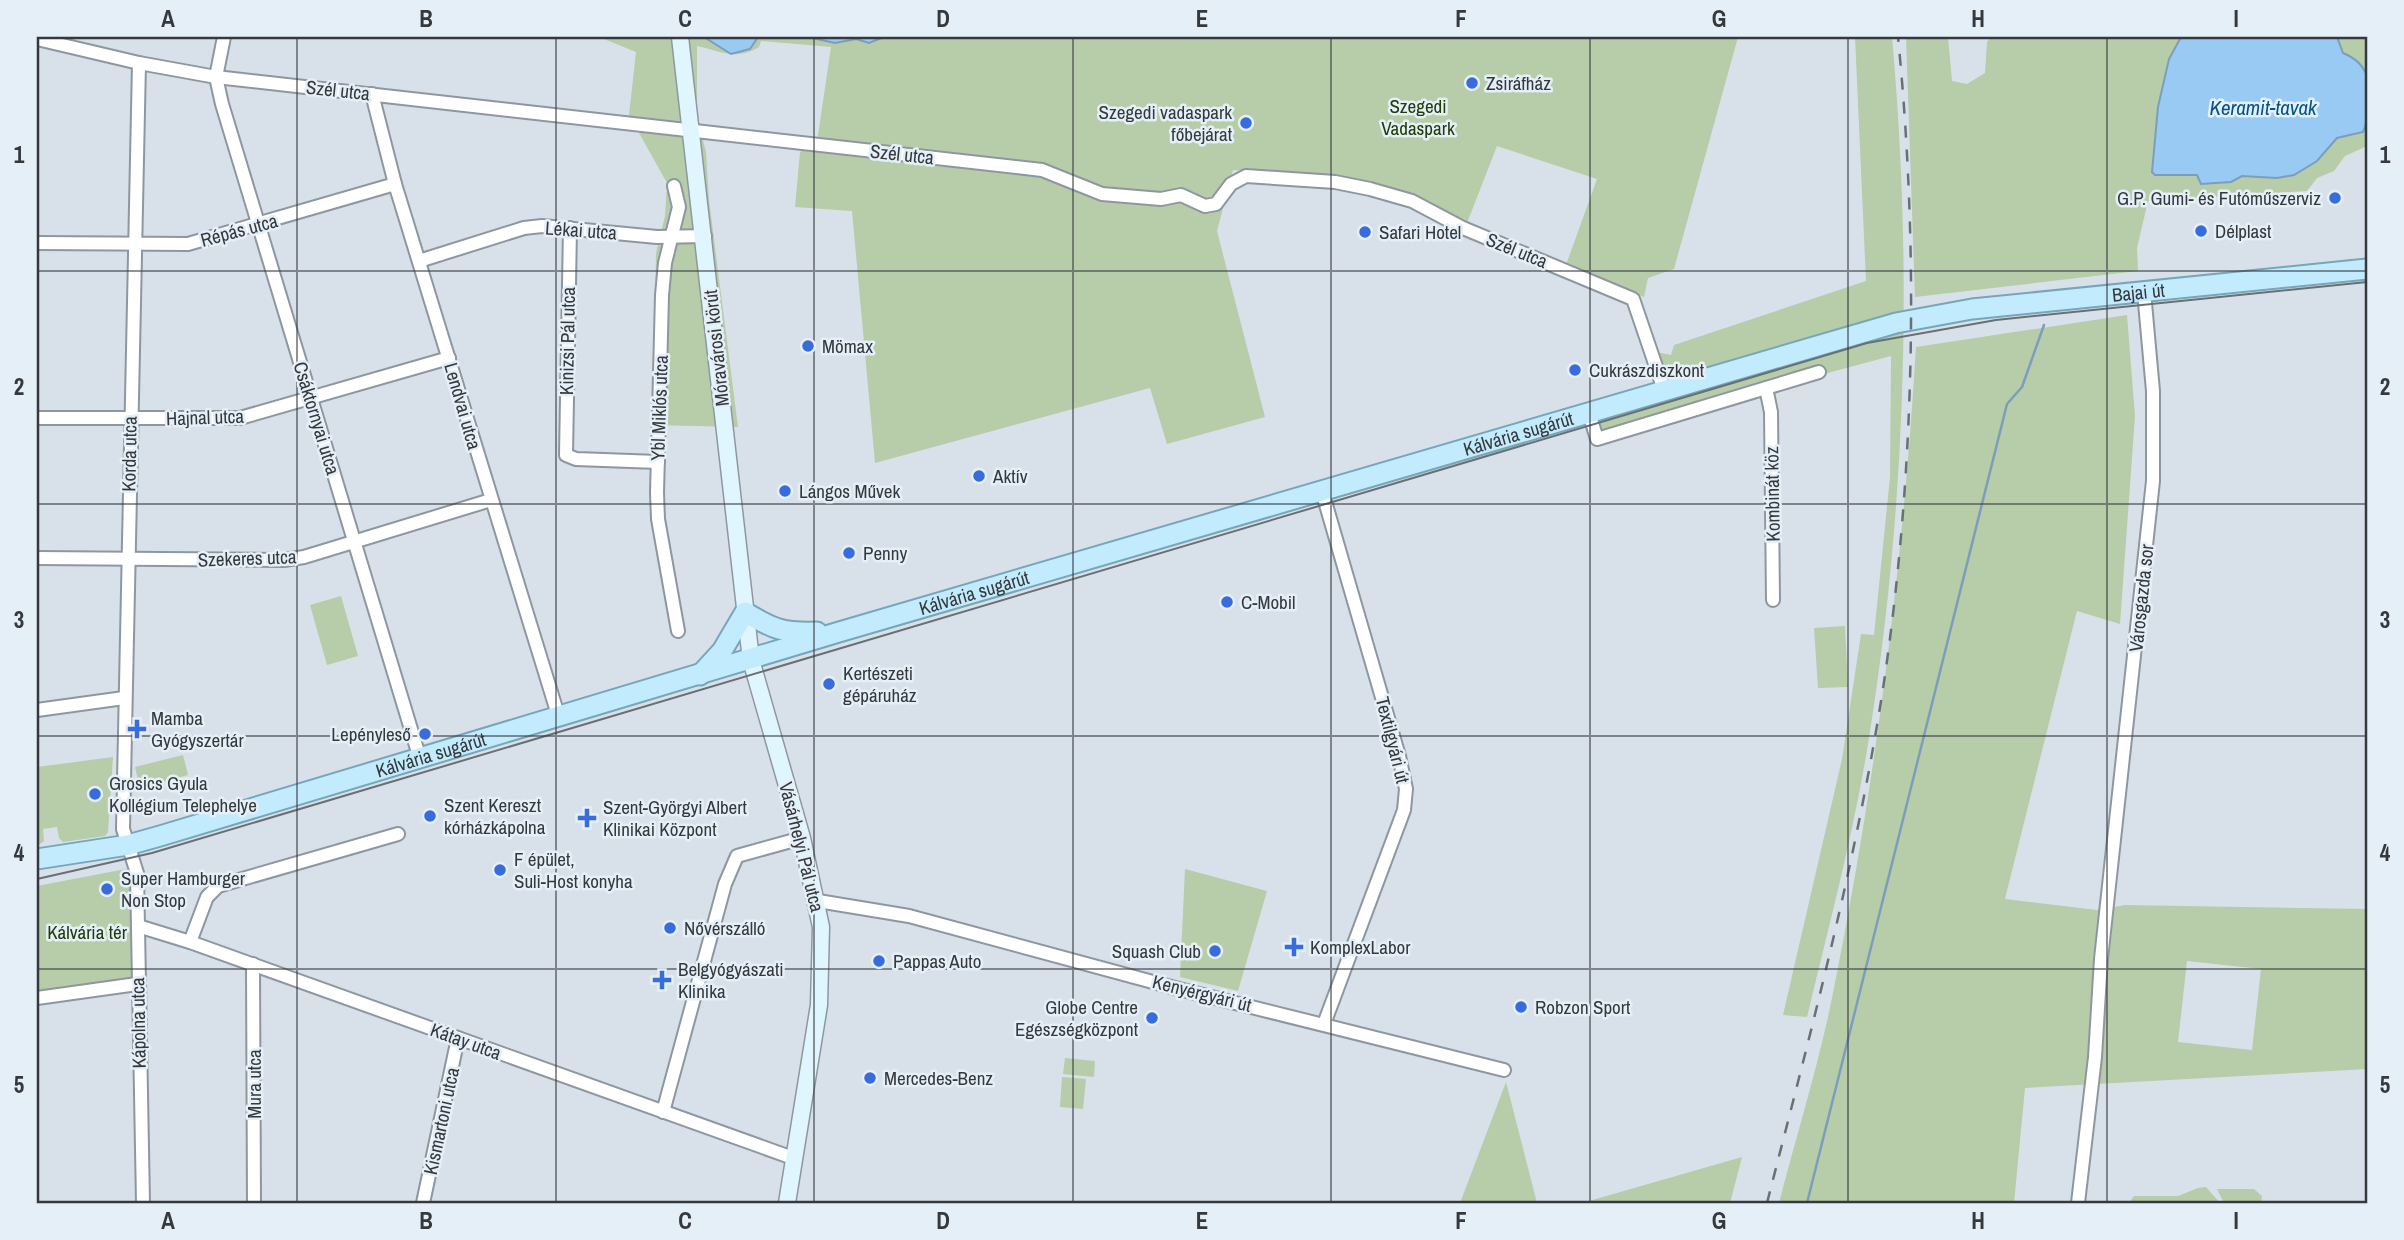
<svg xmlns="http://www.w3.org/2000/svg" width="2404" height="1240" font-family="'Archivo Narrow',sans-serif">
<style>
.green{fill:#b7cca9;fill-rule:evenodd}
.water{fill:#99caf3;stroke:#7b9ebc;stroke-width:2}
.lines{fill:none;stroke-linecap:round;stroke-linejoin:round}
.stream{stroke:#7b9ebc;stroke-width:2.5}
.minor-casing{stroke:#8e979f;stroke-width:16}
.secondary-casing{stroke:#8e979f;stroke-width:19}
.primary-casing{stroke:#76a6b9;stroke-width:23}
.minor{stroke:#fff;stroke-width:12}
.secondary{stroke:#e0f6fe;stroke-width:16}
.primary{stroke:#c2ecfd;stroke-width:19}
.tram{stroke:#6a6f74;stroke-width:2}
.rail{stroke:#6a6f74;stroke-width:2.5;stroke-dasharray:12 12;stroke-linecap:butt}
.grid{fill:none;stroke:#35393c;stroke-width:2;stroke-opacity:0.55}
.poi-dot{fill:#386bdb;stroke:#e5eff8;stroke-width:2.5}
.labels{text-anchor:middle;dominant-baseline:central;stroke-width:5;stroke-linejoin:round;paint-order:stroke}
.poi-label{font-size:19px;fill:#35393c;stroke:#e5eff8;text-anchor:start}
.street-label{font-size:19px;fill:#35393c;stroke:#e5eff8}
.park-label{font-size:19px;fill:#213c05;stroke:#e5eff8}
.water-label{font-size:21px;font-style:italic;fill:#015587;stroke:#e5eff8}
.neatline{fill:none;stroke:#35393c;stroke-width:2.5}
.grid-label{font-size:23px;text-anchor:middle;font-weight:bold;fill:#35393c}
</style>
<rect width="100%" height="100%" fill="#d8e1ea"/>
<g class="green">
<path d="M599,37H1738L1674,269L1648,278L1644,297L1566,265L1597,179L1497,146L1467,223L1334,177L1233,170L1217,231L1265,417L1167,444L1150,388L875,463L852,211L795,207L800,152L817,142L831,47L761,41L759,47C737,61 720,51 697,46V116L706,152L709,200L738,427L653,425L656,253L665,216L667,183L629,115L636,52Z"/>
<path d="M1855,37H1892C1913,271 1906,506 1869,738C1854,832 1829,925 1807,1017L1783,1015L1842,759L1861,634L1874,635L1890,477L1891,356L1603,433L1599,419L1671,397L1656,352L1671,355L1674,345L1866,281Z"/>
<path d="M1906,37H1948L1952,81L1967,84L1985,73L1987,42L1991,37H2181L2169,59L2158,107L2152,171L2155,175H2197L2213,184L2231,182L2242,176L2277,178L2294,175L2337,138L2363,132L2367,125V146L2345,156L2334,171L2317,178L2307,191L2148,201L2137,248L2138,271L1915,297Z"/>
<path d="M2337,37H2367V76L2354,58L2343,53Z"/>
<path d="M2127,315L2135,416L2120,624L2077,611L2005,899L2097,910L2125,905L2367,909V1069L2025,1088L2014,1203H1779C1797,1133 1819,1064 1833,993C1876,780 1903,564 1916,347ZM2187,961L2261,969L2252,1050L2178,1042Z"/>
<path d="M341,596L358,656L327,665L310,605Z"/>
<path d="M1845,626L1848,687L1818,688L1814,628Z"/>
<path d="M183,755L188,775L140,788L135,767Z"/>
<path d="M113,757L108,832L105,836L63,842L59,838L57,827L43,829L44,841L37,846V767Z"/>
<path d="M136,867L137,984L37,998V886Z"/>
<path d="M1185,869L1267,891L1238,991L1180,977Z"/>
<path d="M1065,1058L1095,1061L1094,1077L1063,1074Z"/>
<path d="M1062,1077L1086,1079L1083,1109L1060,1107Z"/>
<path d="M1506,1082L1537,1203H1460Z"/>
<path d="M1742,1157L1730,1203H1582Z"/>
<path d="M2206,1187L2220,1203H2129L2134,1196H2178L2198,1188Z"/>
<path d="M2217,1189H2254L2262,1196L2261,1203H2224Z"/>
</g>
<g class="water">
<path d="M704,37H758L750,49L731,54Z"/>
<path d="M808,37H884L869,43L856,39L835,43Z"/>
<path d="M2181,37H2337L2343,53C2353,57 2363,65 2367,76C2370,86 2368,123 2363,132L2337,138L2317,161L2294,175L2277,178L2242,176L2231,182L2201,184L2197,175H2155L2152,172L2158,107L2169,59Z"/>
</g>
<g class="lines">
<path class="stream" d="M1807,1203L2007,404L2022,387L2044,325"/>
<defs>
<g id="minor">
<path d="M224,37L216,77L222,104L420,759"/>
<path d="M37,39L139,63L216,77L1042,170L1102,194L1161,199L1181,195L1205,206L1216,204L1231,184L1246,176L1335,182L1370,189L1412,201L1463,228L1633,299L1664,390"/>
<path d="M139,63L123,829L137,873L143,1203"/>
<path d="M372,94L395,184L559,718"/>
<path d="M674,186L679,207L665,263L662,295L657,493L658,519L678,631"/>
<path d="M570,228L566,455L576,459L658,462"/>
<path d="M37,243L188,244L395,184"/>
<path d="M419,261L524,228L542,226L657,237L705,236"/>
<path d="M1766,388L1771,412L1773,600"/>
<path d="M1589,413L1597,439L1819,372"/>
<path d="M37,418H240L449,358"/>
<path d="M1322,491L1399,756L1406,789L1404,810L1324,1024"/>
<path d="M37,558L284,560L304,557L491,500"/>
<path d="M37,710L124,698"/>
<path d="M818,901L909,916L1175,988L1504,1070"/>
<path d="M138,926L190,942L793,1158"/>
<path d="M190,942L207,897L218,886L398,834"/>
<path d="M253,964L254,1203"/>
<path d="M37,998L137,984"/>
<path d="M663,1112L725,884L737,856L802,838"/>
<path d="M423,1203L458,1038"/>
<path d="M2078,1203L2095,1057L2101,959L2153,481V391L2144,292"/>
</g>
<path id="secondary" d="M680,37L751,660L802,838L821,927L819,1005L787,1203"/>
<g id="primary">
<path d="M700,675L722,651L745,612C774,630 784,633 817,632"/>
<path id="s1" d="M37,859L128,845L160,836L839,632L1896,323L1972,309L2367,269"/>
</g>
</defs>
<use href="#minor" class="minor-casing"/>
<use href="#secondary" class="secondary-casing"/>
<use href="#primary" class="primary-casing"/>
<use href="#minor" class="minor"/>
<use href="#secondary" class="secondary"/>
<use href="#primary" class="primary"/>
<path class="tram" d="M37,879L152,853L1867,343L1996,320L2367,282"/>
<path class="rail" d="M1767,1203C1811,1031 1857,859 1884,682C1915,470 1919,250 1898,37"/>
</g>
<path class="grid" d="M297,37V1203M556,37V1203M814,37V1203M1073,37V1203M1331,37V1203M1590,37V1203M1848,37V1203M2107,37V1203M37,271H2367M37,504H2367M37,736H2367M37,969H2367"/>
<g class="poi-dot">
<circle cx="1472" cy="83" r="7"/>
<circle cx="1246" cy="123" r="7"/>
<circle cx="2335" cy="198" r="7"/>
<circle cx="2201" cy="231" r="7"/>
<circle cx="1365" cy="232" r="7"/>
<circle cx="808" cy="346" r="7"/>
<circle cx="1575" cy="370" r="7"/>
<circle cx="979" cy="476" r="7"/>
<circle cx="785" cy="491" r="7"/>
<circle cx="849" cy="553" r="7"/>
<circle cx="1227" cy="602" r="7"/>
<circle cx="829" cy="684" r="7"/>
<path d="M133.5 718.5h7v7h7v7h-7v7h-7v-7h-7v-7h7z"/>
<circle cx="425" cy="734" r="7"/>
<circle cx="95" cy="794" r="7"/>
<circle cx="430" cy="816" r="7"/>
<path d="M583.5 807.5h7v7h7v7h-7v7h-7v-7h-7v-7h7z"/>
<circle cx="500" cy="870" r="7"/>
<circle cx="107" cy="889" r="7"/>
<circle cx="670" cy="928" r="7"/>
<path d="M1290.5 936.5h7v7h7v7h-7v7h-7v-7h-7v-7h7z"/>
<circle cx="1215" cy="951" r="7"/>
<circle cx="879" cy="961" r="7"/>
<path d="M658.5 969.5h7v7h7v7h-7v7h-7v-7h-7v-7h7z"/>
<circle cx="1521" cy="1007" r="7"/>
<circle cx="1152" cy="1018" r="7"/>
<circle cx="870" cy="1078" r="7"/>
</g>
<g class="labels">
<g class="poi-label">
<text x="1486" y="83">Zsiráfház</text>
<text x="1232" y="112" text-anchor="end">Szegedi vadaspark<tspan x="1232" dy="22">főbejárat</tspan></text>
<text x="2321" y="198" text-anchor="end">G.P. Gumi- és Futóműszerviz</text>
<text x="2215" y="231">Délplast</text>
<text x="1379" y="232">Safari Hotel</text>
<text x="822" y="346">Mömax</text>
<text x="1589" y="370">Cukrászdiszkont</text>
<text x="993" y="476">Aktív</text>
<text x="799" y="491">Lángos Művek</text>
<text x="863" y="553">Penny</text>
<text x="1241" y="602">C-Mobil</text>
<text x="843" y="673">Kertészeti<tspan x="843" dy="22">gépáruház</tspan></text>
<text x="151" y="718">Mamba<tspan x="151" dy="22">Gyógyszertár</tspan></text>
<text x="411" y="734" text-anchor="end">Lepényleső</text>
<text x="109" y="783">Grosics Gyula<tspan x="109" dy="22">Kollégium Telephelye</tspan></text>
<text x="444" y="805">Szent Kereszt<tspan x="444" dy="22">kórházkápolna</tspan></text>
<text x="603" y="807">Szent-Györgyi Albert<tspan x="603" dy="22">Klinikai Központ</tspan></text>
<text x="514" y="859">F épület,<tspan x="514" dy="22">Suli-Host konyha</tspan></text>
<text x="121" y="878">Super Hamburger<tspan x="121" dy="22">Non Stop</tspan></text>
<text x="684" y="928">Nővérszálló</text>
<text x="1310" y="947">KomplexLabor</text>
<text x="1201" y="951" text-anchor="end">Squash Club</text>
<text x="893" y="961">Pappas Auto</text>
<text x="678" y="969">Belgyógyászati<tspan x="678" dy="22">Klinika</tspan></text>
<text x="1138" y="1007" text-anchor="end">Globe Centre<tspan x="1138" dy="22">Egészségközpont</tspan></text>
<text x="1535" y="1007">Robzon Sport</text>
<text x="884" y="1078">Mercedes-Benz</text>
</g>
<g class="street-label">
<text transform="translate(338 90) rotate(6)">Szél utca</text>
<text transform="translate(902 154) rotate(6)">Szél utca</text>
<text transform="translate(239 230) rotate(-15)">Répás utca</text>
<text transform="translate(581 230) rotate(4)">Lékai utca</text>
<text transform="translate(1517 250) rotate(22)">Szél utca</text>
<text stroke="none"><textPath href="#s1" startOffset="2180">Bajai út</textPath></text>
<text transform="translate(567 341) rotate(-89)">Kinizsi Pál utca</text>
<text transform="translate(716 348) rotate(-96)">Móravárosi körút</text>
<text transform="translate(463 406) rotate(74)">Lendvai utca</text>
<text transform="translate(659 408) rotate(-88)">Ybl Miklós utca</text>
<text transform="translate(205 417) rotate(-2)">Hajnal utca</text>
<text transform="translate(317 418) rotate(73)">Csáktornyai utca</text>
<text stroke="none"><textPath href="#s1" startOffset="1542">Kálvária sugárút</textPath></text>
<text transform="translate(129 454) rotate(-89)">Korda utca</text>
<text transform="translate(1772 494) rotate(-91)">Kombinát köz</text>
<text transform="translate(247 558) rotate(-2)">Szekeres utca</text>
<text stroke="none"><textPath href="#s1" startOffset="975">Kálvária sugárút</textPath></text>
<text transform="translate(2141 598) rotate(-84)">Városgazda sor</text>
<text transform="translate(1393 740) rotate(76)">Textilgyári út</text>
<text stroke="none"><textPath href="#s1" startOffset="408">Kálvária sugárút</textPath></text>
<text transform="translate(802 847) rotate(76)">Vásárhelyi Pál utca</text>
<text transform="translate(1202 993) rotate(14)">Kenyérgyári út</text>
<text transform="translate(138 1023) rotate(-91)">Kápolna utca</text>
<text transform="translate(466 1041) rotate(20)">Kátay utca</text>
<text transform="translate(254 1084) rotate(-90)">Mura utca</text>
<text transform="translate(441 1121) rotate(-78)">Kismartoni utca</text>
</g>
<g class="park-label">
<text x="1418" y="106">Szegedi<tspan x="1418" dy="22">Vadaspark</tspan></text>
<text x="87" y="932">Kálvária tér</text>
</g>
<g class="water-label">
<text x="2263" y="107">Keramit-tavak</text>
</g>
</g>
<rect width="2404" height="1240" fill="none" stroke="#e5eff8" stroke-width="77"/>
<rect x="38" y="38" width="2328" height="1164" class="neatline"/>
<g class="grid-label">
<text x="168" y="27">A</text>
<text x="426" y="27">B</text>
<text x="685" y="27">C</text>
<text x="943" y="27">D</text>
<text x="1202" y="27">E</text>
<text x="1461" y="27">F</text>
<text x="1719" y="27">G</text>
<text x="1978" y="27">H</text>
<text x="2236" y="27">I</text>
<text x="19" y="163">1</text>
<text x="2385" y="163">1</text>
<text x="19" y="395">2</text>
<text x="2385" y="395">2</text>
<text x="19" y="628">3</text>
<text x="2385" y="628">3</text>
<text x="19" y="861">4</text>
<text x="2385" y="861">4</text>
<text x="19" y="1093">5</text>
<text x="2385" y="1093">5</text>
<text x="168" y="1229">A</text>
<text x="426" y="1229">B</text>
<text x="685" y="1229">C</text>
<text x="943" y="1229">D</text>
<text x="1202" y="1229">E</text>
<text x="1461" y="1229">F</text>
<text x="1719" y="1229">G</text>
<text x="1978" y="1229">H</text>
<text x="2236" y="1229">I</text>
</g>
</svg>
